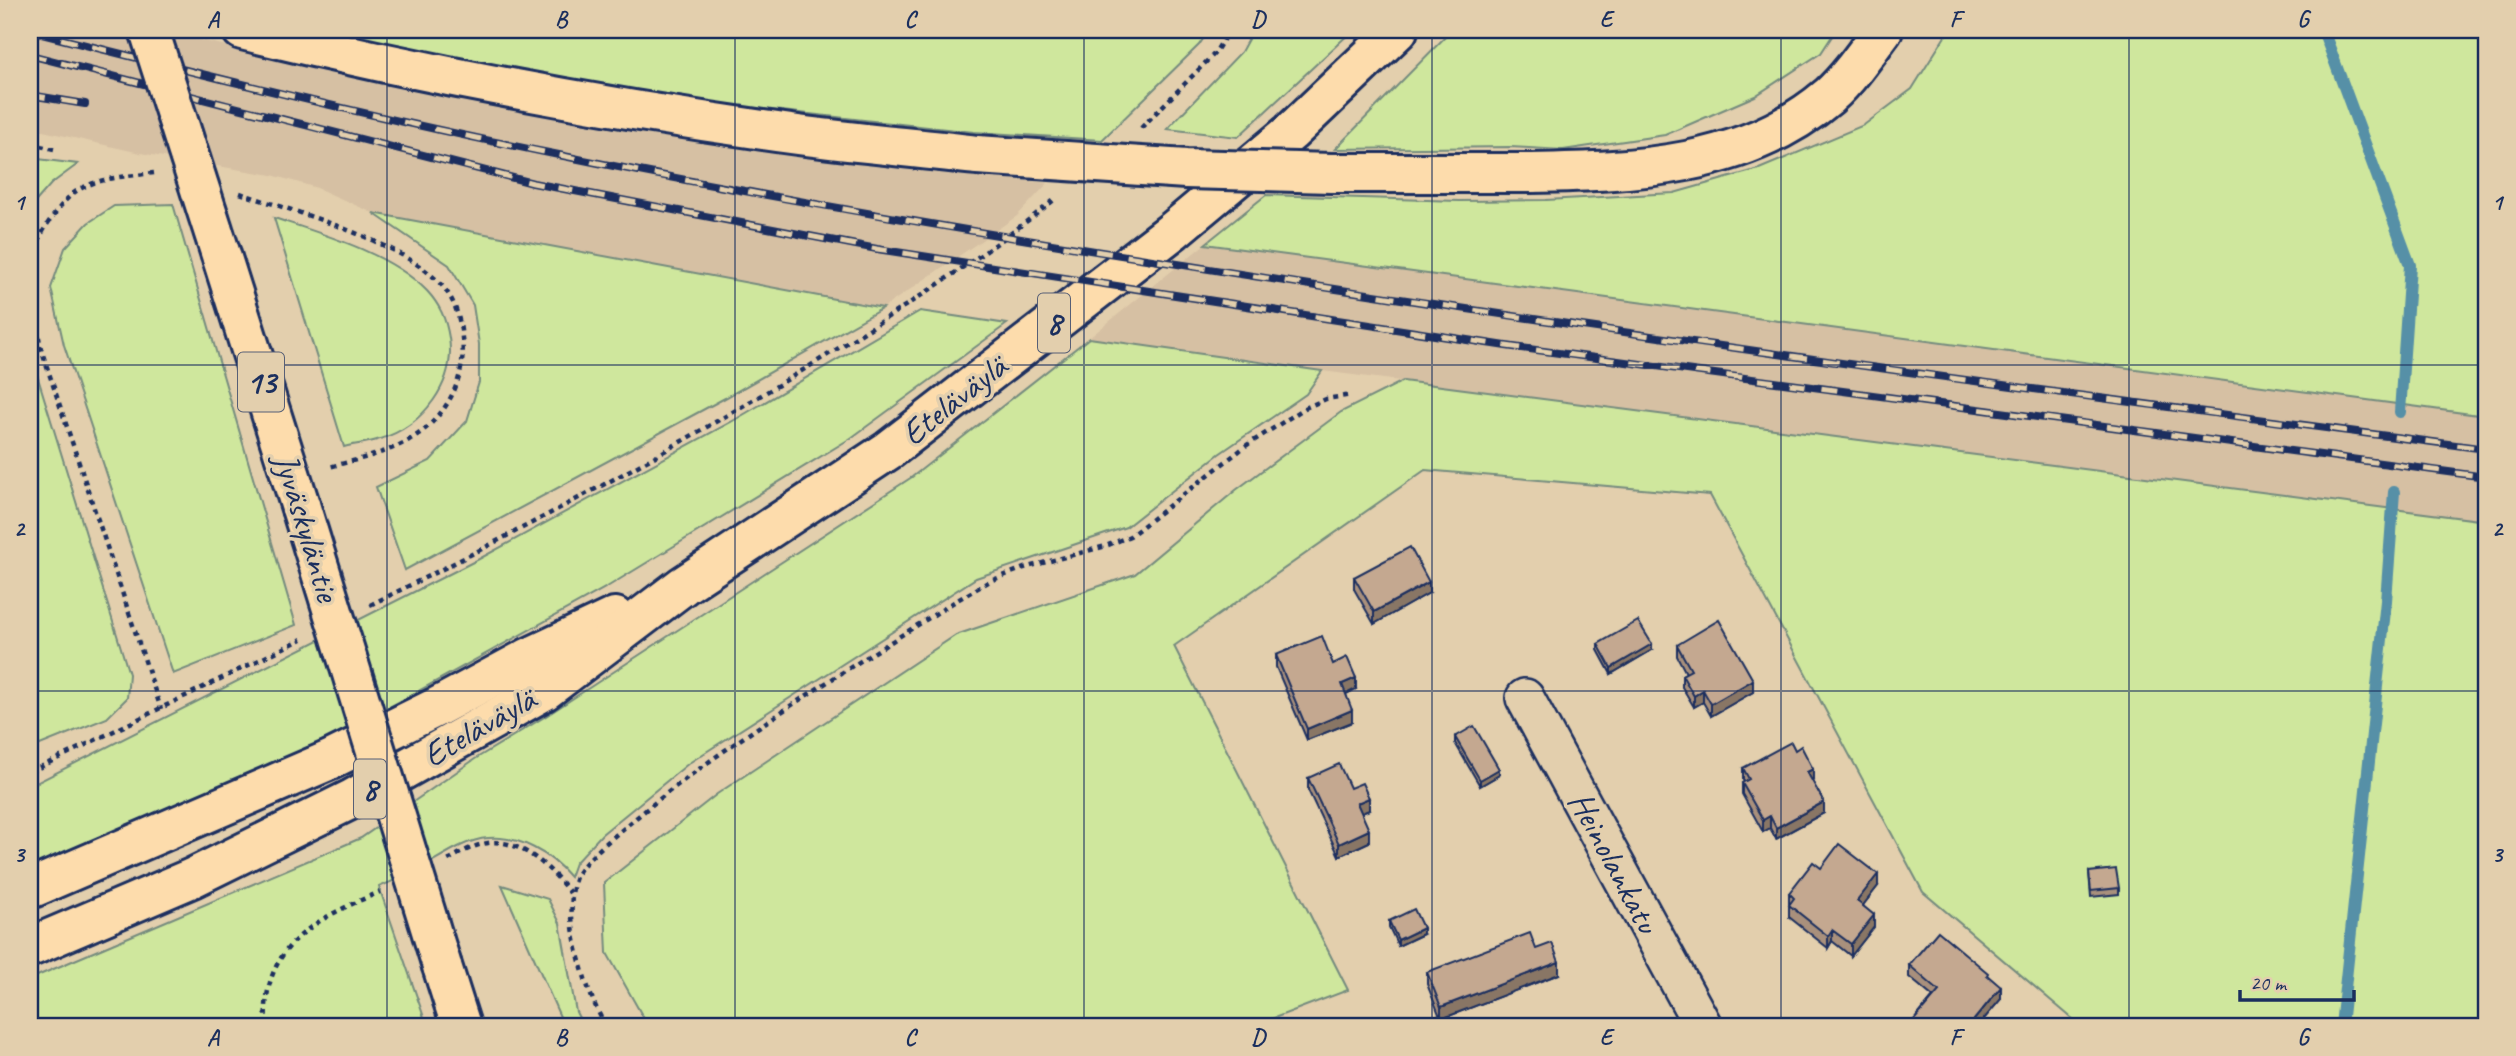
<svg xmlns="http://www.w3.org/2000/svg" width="2516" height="1056" font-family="Caveat,sans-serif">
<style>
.built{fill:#d6c0a3}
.green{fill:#cfe79d;stroke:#758b7e;stroke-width:2}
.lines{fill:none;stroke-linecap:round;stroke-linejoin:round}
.stream{stroke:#5790a7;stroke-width:12}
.minor-casing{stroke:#1b2f5e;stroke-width:42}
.trunk-casing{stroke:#1b2f5e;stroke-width:44}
.path{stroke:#1b2f5e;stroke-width:4.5;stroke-dasharray:5 5;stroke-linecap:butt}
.minor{stroke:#e3cfad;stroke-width:37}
.trunk{stroke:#fddcac;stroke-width:38}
.rail-casing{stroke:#1b2f5e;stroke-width:8}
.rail{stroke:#e3cfad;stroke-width:5;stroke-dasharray:16;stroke-linecap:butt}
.trunk-bridge-casing{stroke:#1b2f5e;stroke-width:44;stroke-linecap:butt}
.trunk-bridge{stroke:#fddcac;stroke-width:38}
.wall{fill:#a9907c;stroke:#1b2f5e;stroke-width:2}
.shaded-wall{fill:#897665;stroke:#1b2f5e;stroke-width:2}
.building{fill:#c4a890;stroke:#1b2f5e;stroke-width:2}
.grid{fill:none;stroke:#1b2f5e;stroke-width:2;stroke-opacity:0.55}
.labels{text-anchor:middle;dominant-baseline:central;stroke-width:7;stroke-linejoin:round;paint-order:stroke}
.shield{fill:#e3cfad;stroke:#575f76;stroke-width:2}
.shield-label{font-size:33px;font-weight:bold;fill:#1b2f5e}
.street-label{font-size:35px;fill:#1b2f5e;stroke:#e3cfad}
.neatline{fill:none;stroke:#1b2f5e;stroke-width:2.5}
.grid-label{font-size:23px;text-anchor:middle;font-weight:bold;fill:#1b2f5e}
</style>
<rect width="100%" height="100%" fill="#e3cfad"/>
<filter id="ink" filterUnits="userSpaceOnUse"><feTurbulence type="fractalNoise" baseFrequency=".0143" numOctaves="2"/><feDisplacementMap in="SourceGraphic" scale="14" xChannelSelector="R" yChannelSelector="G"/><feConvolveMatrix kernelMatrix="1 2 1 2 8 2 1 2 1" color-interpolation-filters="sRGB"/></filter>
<g filter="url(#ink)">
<g class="built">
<path d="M30,30H159L377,82L601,126L840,162L1048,183L1017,216L883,308L373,213L317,188L272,175L140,153L30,128Z"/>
<path d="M1205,244L2486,416V521L1322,371L1089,338Z"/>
</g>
<g class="green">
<path d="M332,30H1209L1199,45L1102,140L974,132L708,103L461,61Z"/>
<path d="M1253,30H1353L1238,137L1167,129L1241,52Z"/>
<path d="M1452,30H1836L1821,53L1755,96L1665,135L1563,150L1510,147L1335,149Z"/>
<path d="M1949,30H2486V416L1205,244L1266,195L1459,201L1546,200L1674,193L1759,169L1864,125L1912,89Z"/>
<path d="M30,158L78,164L51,184L30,208Z"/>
<path d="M173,204L296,625L173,674L64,345L51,288L65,248L88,223L114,206Z"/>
<path d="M373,213L883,308L725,398L405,570L376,487L430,461L467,421L479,382V344L473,305L449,265Z"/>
<path d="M274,218C323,234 390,253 427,291C440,305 446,319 449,338C456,383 423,426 380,439C369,443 356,444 344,447Z"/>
<path d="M920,311L1007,324L851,438L607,587L326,742L30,868V786L479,559L731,422Z"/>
<path d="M1089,338L1322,371L1306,394L1219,454L1126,527L976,578L689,763L602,834L575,863L570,877C551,854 519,835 488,838C463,840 440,858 419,869C406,876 392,881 379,887L427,1026H30V979L361,838L475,759L546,716L912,477Z"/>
<path d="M30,352L129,674L127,698L107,718L30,749Z"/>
<path d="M1403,381L2486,521V1026H2081L1923,892L1710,495L1425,470L1174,646L1348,990L1253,1026H648L607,953L604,883L717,794L956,635L1135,574L1236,490L1341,412Z"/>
<path d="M502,885L548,899L560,923L576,1012L583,1026H564Z"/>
</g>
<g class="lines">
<g class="stream">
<path d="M2323,30L2410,265L2400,412"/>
<path d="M2341,1026L2386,601L2394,492"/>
</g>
<defs>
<path id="minor" d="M1525,698L1703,1026"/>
<g id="trunk">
<path d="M242,30C425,75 611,109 798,135C858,143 918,148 977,155"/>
<path d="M1531,173C1635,171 1745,168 1829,96C1849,78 1867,52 1883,30"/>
<path d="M221,255L301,508"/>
<path d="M30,889L330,760L437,707L528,658L615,617"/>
<path d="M30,947L192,878L352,799L544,691L684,585L889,450L1174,230L1291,132L1398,30"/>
<path d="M442,966L461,1026"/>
</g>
</defs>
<use href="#minor" class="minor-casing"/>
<use href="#trunk" class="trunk-casing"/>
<g class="path">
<path d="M1141,128L1215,53L1229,30"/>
<path d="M30,144L54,149"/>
<path d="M154,173C130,176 102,177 80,189C69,195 61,205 54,215C20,257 33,301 41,349L161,709"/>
<path d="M240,193C296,212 386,237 430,274C452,292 459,311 462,338C467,379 446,419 409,440C385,454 356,460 329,467"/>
<path d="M30,232L38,239"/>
<path d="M370,605C521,531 669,452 813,364C895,313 978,261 1054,200"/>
<path d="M30,772L302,639"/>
<path d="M448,860C459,854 470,847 483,844C517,834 552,869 570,893"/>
<path d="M266,1026C261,945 315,919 380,892"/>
<path d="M606,1026C586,995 559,908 578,873C589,855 620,832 636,818C735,736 846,671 954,602L990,581L1024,568L1106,546L1130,536L1247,445L1305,408L1326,399L1352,395"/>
</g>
<use href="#minor" class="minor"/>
<use href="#trunk" class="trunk"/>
<defs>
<g id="rail">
<path d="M30,31C204,75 378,119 554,154C763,197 973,232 1184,265C1617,335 2051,392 2486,449"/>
<path d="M30,55L533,183L877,249L1506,346L2486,477"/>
<path d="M30,95L85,104"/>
</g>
</defs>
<use href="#rail" class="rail-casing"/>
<use href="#rail" class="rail"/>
<defs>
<g id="trunk-bridge">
<path d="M149,30L221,255"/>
<path d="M977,155L1186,169L1331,173H1531"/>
<path d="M301,508L442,966"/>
</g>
</defs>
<use href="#trunk-bridge" class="trunk-bridge-casing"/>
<use href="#trunk-bridge" class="trunk-bridge"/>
</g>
<g class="wall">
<path d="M1354,577L1429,593L1374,624L1354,589Z"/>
<path d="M1598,644L1652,650L1611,674L1598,650Z"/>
<path d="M1677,645L1753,692L1711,716L1703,702L1694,707L1682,687V675L1686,673L1677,656Z"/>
<path d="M1276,655L1333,664L1356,689L1346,694L1352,722L1307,740L1276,667Z"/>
<path d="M1455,737L1499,775L1480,786L1455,743Z"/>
<path d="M1743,768L1813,780L1812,781L1824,813L1776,839L1770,828L1763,832L1742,794V783L1744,782L1743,780Z"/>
<path d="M1308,778L1350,788L1369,810L1361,813L1369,842L1339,856L1308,790Z"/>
<path d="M1821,868L1878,886L1863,905L1874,927L1851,956L1832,941L1828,948L1789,917V893Z"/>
<path d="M2089,872L2119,888V894L2091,897Z"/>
<path d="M1389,921L1423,934L1398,946L1389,927Z"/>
<path d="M1536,949L1559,974L1441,1019L1427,984V972Z"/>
<path d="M1909,965L1988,977L2001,999L1978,1026H1909L1933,997L1909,977Z"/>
</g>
<g class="shaded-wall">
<path d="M1429,582V593L1374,624V612Z"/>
<path d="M1652,644V650L1611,674V668Z"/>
<path d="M1356,678V689L1342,696V684Z"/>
<path d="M1753,680V692L1711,716V704Z"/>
<path d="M1703,690V702L1694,707V696Z"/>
<path d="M1352,710V722L1307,740V729Z"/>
<path d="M1499,769V775L1480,786V780Z"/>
<path d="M1813,769V780L1807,784V772Z"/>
<path d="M1369,798V810L1357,815V803Z"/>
<path d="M1824,802V813L1776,839V828Z"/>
<path d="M1770,816V828L1763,832V820Z"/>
<path d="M1369,830V842L1339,856V844Z"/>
<path d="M1878,874V886L1857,913V901Z"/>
<path d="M1874,915V927L1851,956V944Z"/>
<path d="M1423,928V934L1398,946V940Z"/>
<path d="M1832,930V941L1828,948V936Z"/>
<path d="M1559,962V974L1441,1019V1007Z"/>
<path d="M2001,987V999L1978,1026H1969Z"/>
</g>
<g class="building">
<path d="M1410,547L1429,582L1374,612L1354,577Z"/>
<path d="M1719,620L1753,680L1711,704L1703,690L1694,696L1682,675L1691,670L1677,645Z"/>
<path d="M1638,621L1652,644L1611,668L1598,644Z"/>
<path d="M1322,636L1333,664L1347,657L1356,678L1342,684L1352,710L1307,729L1276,655Z"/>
<path d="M1474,726L1499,769L1480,780L1455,737Z"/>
<path d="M1791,742L1795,750L1801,746L1813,769L1807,772L1824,802L1776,828L1770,816L1763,820L1742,783L1749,779L1743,768Z"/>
<path d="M1339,764L1350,788L1362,783L1369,798L1357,803L1369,830L1339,844L1308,778Z"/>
<path d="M1839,844L1878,874L1857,901L1874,915L1851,944L1832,930L1828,936L1789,905L1794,898L1789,893L1813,862L1821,868Z"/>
<path d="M2116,869L2119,888L2091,891L2089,872Z"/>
<path d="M1414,909L1423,928L1398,940L1389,921Z"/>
<path d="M1938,931L1988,973L1987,975L2001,987L1969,1026H1909L1939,991L1909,965Z"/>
<path d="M1530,933L1536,949L1552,943L1559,962L1441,1007L1427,972Z"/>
</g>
</g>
<path class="grid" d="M387,30V1026M735,30V1026M1084,30V1026M1432,30V1026M1781,30V1026M2129,30V1026M30,365H2486M30,691H2486"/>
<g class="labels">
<g class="shield">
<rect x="1038" y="293.5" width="32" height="59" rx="5"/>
<rect x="238" y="352.5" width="46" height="59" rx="5"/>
<rect x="354" y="759.5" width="32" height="59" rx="5"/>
</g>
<g class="shield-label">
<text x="1054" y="323">8</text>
<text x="261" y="382">13</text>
<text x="370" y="789">8</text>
</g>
<g class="street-label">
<text transform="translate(954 400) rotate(-38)">Eteläväylä</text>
<text transform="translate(307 527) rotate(73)">Jyväskyläntie</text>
<text transform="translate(479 727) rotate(-30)">Eteläväylä</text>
<text transform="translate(1614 862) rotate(62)">Heinolankatu</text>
</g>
</g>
<rect width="2516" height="1056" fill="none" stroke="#e3cfad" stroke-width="77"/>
<path d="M2240 990v10h114v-10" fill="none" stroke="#1b2f5e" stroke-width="3.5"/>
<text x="2250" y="990" font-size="21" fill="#1b2f5e" stroke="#e3cfad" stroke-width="5" paint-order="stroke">20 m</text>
<rect x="38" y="38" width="2440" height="980" class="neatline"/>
<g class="grid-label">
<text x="213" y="27">A</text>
<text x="561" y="27">B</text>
<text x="910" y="27">C</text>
<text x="1258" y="27">D</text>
<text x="1606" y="27">E</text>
<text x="1955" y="27">F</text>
<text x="2303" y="27">G</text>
<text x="19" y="210">1</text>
<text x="2497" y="210">1</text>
<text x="19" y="536">2</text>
<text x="2497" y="536">2</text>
<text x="19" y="862">3</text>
<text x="2497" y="862">3</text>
<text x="213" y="1045">A</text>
<text x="561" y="1045">B</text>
<text x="910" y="1045">C</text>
<text x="1258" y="1045">D</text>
<text x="1606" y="1045">E</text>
<text x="1955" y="1045">F</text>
<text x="2303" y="1045">G</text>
</g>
</svg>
